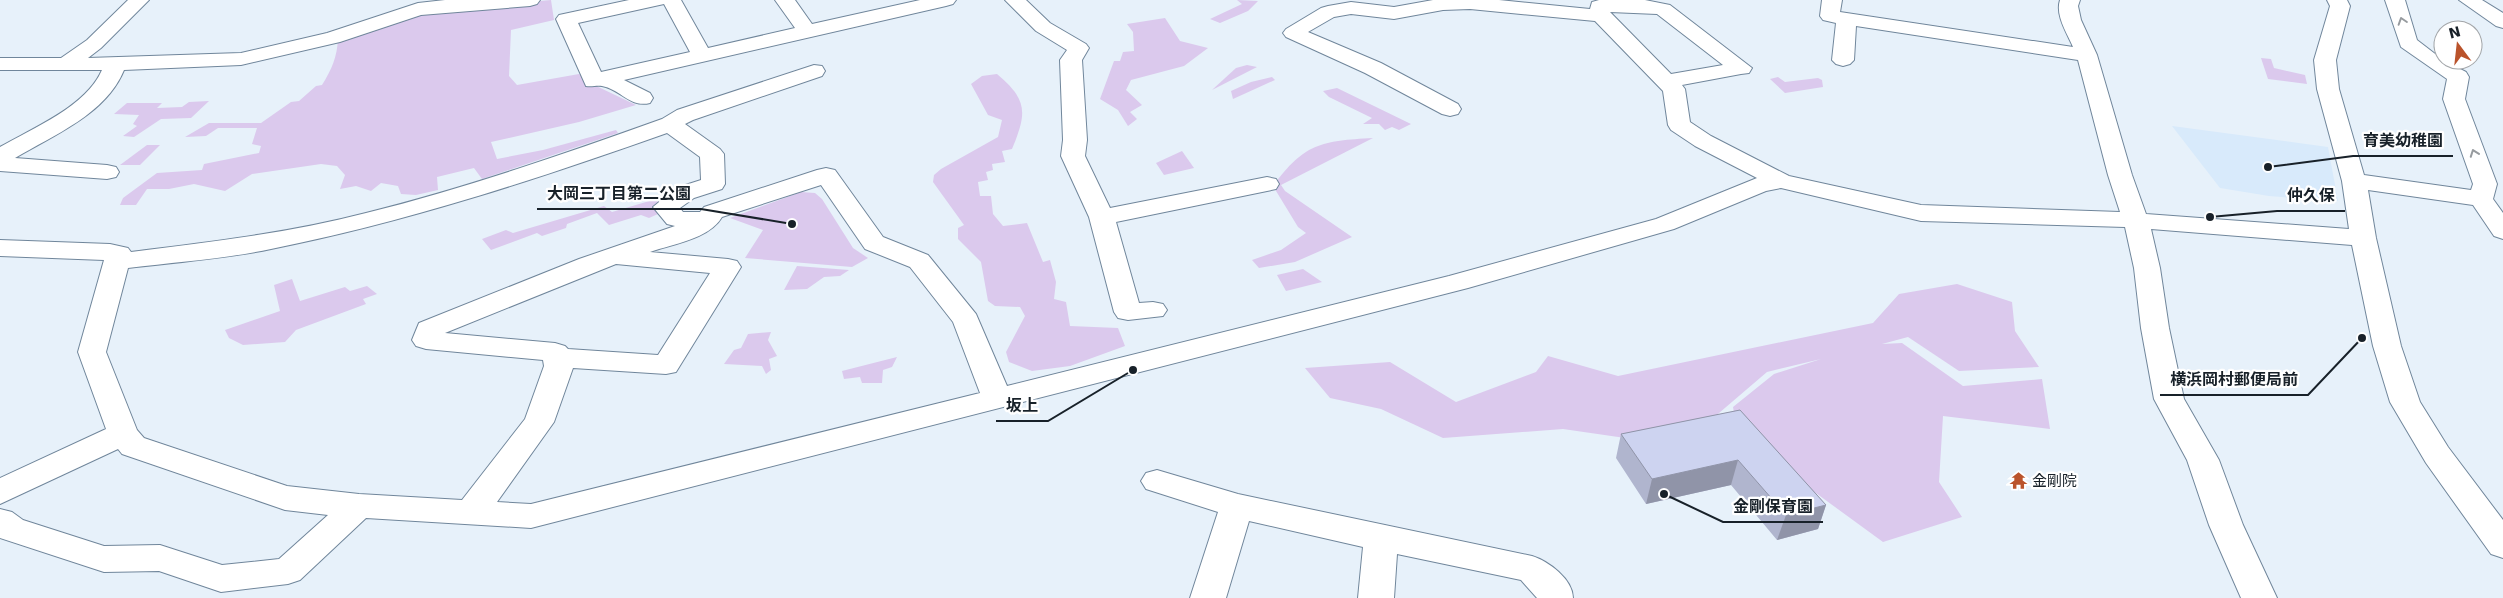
<svg xmlns="http://www.w3.org/2000/svg" width="2503" height="598" font-family="'DejaVu Sans','Noto Sans JP',sans-serif">
<style>
.built{fill:#d8eafb}
.green{fill:#dbc9ed}
.lines{fill:none;stroke-linecap:round;stroke-linejoin:round}
.street-casing{stroke:#70869b;stroke-width:2}
.street{fill:#fff;fill-rule:evenodd}
.wall{fill:#b0b5ce}
.shaded-wall{fill:#9094a8}
.building{fill:#cdd3f0;stroke:#9094a8}
.oneway{stroke:#979b9f}
.labels{text-anchor:middle;dominant-baseline:central;stroke-width:4.5;stroke-linejoin:round;paint-order:stroke}
.poi-label{font-size:15px;fill:#182129;stroke:#fff;text-anchor:start}
.leader{fill:none;stroke:#182129;stroke-width:2}
.callout-dot{fill:#182129;stroke:#fff;stroke-width:2}
.callout-label{font-size:16px;text-anchor:middle;font-weight:bold;fill:#182129;stroke:#fff;stroke-width:4.5;stroke-linejoin:round;paint-order:stroke}
</style>
<rect width="100%" height="100%" fill="#e7f1fa"/>
<path class="built" d="M2172,126L2328,147L2338,201L2269,196L2220,188Z"/>
<g class="green">
<path d="M551,0L554,20L511,30L509,76L517,85L579,74L590,83L636,105L579,122L491,142L497,159L543,150L616,130L618,133L482,179L474,168L437,177L438,190L416,195L401,194L398,186L381,183L371,191L356,186L340,189L345,175L337,166L321,164L252,174L225,191L194,184L169,189H147L136,205H120L123,198L157,173L202,170L204,164L259,153L261,146L252,144L257,128H218L206,136L185,137L209,123H261L291,102L299,101L316,86L322,85C332,69 337,57 338,39L418,12Z"/>
<path d="M1237,0L1258,1L1248,11L1220,23L1210,19L1242,4Z"/>
<path d="M1165,18L1180,41L1208,48L1184,66L1131,80L1126,90L1142,105L1130,112L1137,119L1128,126L1118,110L1100,99L1114,61H1120L1123,52L1134,51L1133,32L1127,24Z"/>
<path d="M2261,58L2271,59L2274,68L2305,75L2307,84L2268,79Z"/>
<path d="M1247,65L1257,67L1212,90L1236,68Z"/>
<path d="M997,74C1028,100 1027,113 1012,149L1002,151L1005,162L992,164L993,170L986,172L988,180L978,182L980,196H991L993,214L1003,226L1027,223L1043,262L1050,260L1056,282L1054,299L1066,302L1070,326L1118,328L1125,346L1070,366L1032,371L1009,362L1006,352L1025,316L1020,307L995,306L988,301L981,262L958,239V228L964,225L933,182L934,175L941,169L998,137L1002,120L988,115L971,84L982,76Z"/>
<path d="M1272,77L1275,80L1233,99L1231,91L1251,82Z"/>
<path d="M1778,77L1785,82L1818,78L1822,80L1823,87L1785,93L1770,79Z"/>
<path d="M1337,88L1411,124L1399,130L1392,127L1385,130L1379,124H1363L1372,118L1329,97L1323,91Z"/>
<path d="M209,101L191,118L161,119L134,137L123,136L137,126L133,124L139,115L114,114L127,103H162L157,108L182,107L189,102Z"/>
<path d="M1373,138L1281,185L1285,191L1352,237L1295,262L1259,268L1252,260L1281,250L1306,233L1298,227L1273,186C1305,143 1321,141 1373,138Z"/>
<path d="M147,145H160L140,165H120Z"/>
<path d="M1182,151L1194,168L1164,175L1156,163Z"/>
<path d="M801,192L815,193L822,199L853,248L868,258L852,267L745,258L763,230L730,218Z"/>
<path d="M663,197L652,207L658,214L649,218L641,215L609,225L597,213L567,224L566,228L542,236L537,233L491,250L482,239L506,230L513,233L604,206L612,212Z"/>
<path d="M797,266L849,270L840,276L824,277L807,289L784,290Z"/>
<path d="M1303,269L1322,282L1286,291L1277,275Z"/>
<path d="M292,279L300,301L345,287L350,291L367,286L377,294L363,299L366,304L296,330L285,342L243,345L229,338L225,330L280,311L274,285Z"/>
<path d="M1957,284L2012,302L2015,331L2039,367L1959,371L1908,337L1882,344L1902,343L1963,386L2042,379L2050,429L1943,416L1939,482L1962,517L1883,542L1798,480L1735,418L1733,407L1774,374L1821,359L1767,372L1705,425L1639,440L1563,429L1443,438L1381,409L1330,398L1305,368L1390,362L1456,402L1536,372L1548,356L1618,376L1873,323L1899,294Z"/>
<path d="M771,332L768,340L777,356L769,359L771,370L766,374L762,366L724,364L734,350L741,348L748,334Z"/>
<path d="M897,357L892,367L883,370L882,383H862L860,377L844,379L842,371Z"/>
</g>
<g class="lines">
<defs>
<g id="street">
<path d="M128,0H149L101,48L88,58L241,53L327,33L418,3L445,0H540L537,4L530,6L421,15L340,42L241,65L124,70C106,114 54,135 15,158L107,165L116,167L119,172L116,177L107,179L0,171V147C33,128 87,106 102,70H0V58H61L87,40Z"/>
<path d="M629,0H681L708,48L795,28L775,0H795L812,24L920,0H956L953,4L946,6L624,80L650,93L653,98L650,103C630,108 620,89 602,86C597,85 592,87 586,86L556,19L559,15ZM664,4L690,52L601,72L578,23Z"/>
<path d="M1005,0H1026L1050,23L1086,44L1089,48L1082,60L1087,140L1085,156L1110,208L1267,177L1276,179L1279,184L1276,189L1267,191L1116,222L1139,303L1153,302L1163,304L1167,310L1163,316L1128,320L1118,318L1114,312L1089,217L1061,156L1063,140L1060,60L1067,50L1036,31Z"/>
<path d="M1433,0H1499L1590,9L1592,2L1599,0H1645L1670,5L1752,68L1749,73L1741,74L1682,85L1685,89L1690,122L1711,136L1789,176L1921,205L2120,212L2108,175L2078,60L1856,26L1854,60L1850,64L1843,66L1836,64L1832,60L1836,23L1823,20L1820,16L1822,0H1842L1840,12L2073,47C2067,33 2055,15 2060,0H2080L2078,6L2081,20L2097,55L2132,175L2146,214L2349,229L2342,181L2317,89L2314,60L2330,6L2327,0H2347L2350,6L2336,60L2339,89L2364,175L2471,190L2473,184L2443,99L2447,79L2401,47L2385,0H2405L2417,40L2443,60L2466,72L2469,77L2465,99L2497,184L2493,199L2503,213V239L2494,236L2473,205L2368,190L2376,238L2401,346L2420,402L2448,447L2503,520V558L2491,554L2426,463L2390,402L2373,346L2352,245L2151,229L2160,268L2169,328L2184,399L2219,460L2243,525L2277,598H2241L2209,525L2187,460L2154,399L2141,328L2134,268L2125,227L1921,221L1781,188L1766,191L1674,229L1468,288L531,528L366,518L300,580L288,584L221,592L159,571L104,572L0,538V509L12,512L23,520L104,546L160,545L222,565L279,559L328,515L285,510L122,454L118,449L0,504V478L106,429L78,352L104,260L0,256V240L110,244L128,248L131,252C210,242 289,233 366,213C467,188 564,154 662,119L677,110L814,65L822,66L825,71L822,76L693,120L685,124L720,149L724,154L725,184L722,189L694,198L680,208L683,212H700L704,207L817,170L826,168L835,170L883,237L928,255L976,314L1007,386L1449,276L1656,219L1757,178L1695,146L1671,130L1668,125L1663,91L1595,21L1470,9L1443,10L1394,19L1351,14L1334,17L1308,32L1381,63L1458,104L1461,109L1458,114L1450,116L1442,114L1365,73L1286,37L1283,33L1286,29L1321,8L1328,6L1351,2L1394,7ZM1610,12L1657,14L1723,65L1671,74ZM667,133L700,157L701,180L676,188L653,207L667,224L675,226L579,259L419,323L412,340L416,346L426,349L543,360L544,366L525,419L462,500L359,494L287,486L144,438L137,430L106,352L128,268C176,262 224,259 271,249C407,222 537,179 667,133ZM821,185L865,249L910,267L953,322L980,393L531,504L497,502L554,422L573,368L666,374L676,372L741,267L737,261L728,259L650,252C673,244 709,239 722,217ZM616,264L710,273L658,355L568,349L565,346L555,343L445,333Z"/>
<path d="M2459,0H2482L2503,13V28L2496,26Z"/>
<path d="M1157,470L1238,494L1532,556C1548,561 1573,579 1573,598H1537L1521,580L1397,554L1394,598H1358L1363,547L1249,521L1226,598H1190L1218,512L1146,489L1141,481L1146,473Z"/>
</g>
</defs>
<use href="#street" class="street-casing"/>
<use href="#street" class="street"/>
</g>
<path class="wall" d="M1740,410L1826,505L1818,529L1777,540L1731,485L1646,504L1616,458L1621,434Z"/>
<g class="shaded-wall">
<path d="M1738,460L1731,485L1646,504L1652,479Z"/>
<path d="M1826,505L1818,529L1777,540L1786,515Z"/>
</g>
<path class="building" d="M1740,410L1826,505L1786,515L1738,460L1652,479L1621,434Z"/>
<defs><path id="oneway-chevron" d="M-2-3.5L2.5 0L-2 3.5" fill="none" stroke-width="1.6" stroke-linecap="round" stroke-linejoin="round" transform="scale(1.25)"/></defs>
<g class="oneway">
<use href="#oneway-chevron" transform="translate(2402 21) rotate(-108)"/>
<use href="#oneway-chevron" transform="translate(2474 153) rotate(-110)"/>
</g>
<defs>
<symbol id="temple-bare" viewBox="-9 -9 18 18"><path d="M0-6L5-2H3V0L6.5 2.5H4V6H1.5V3h-3V6H-4V2.5H-6.5L-3 0V-2H-5Z" fill="#ba532b" stroke="#fff" stroke-width="2.5" paint-order="stroke"/></symbol>
</defs>
<g fill-rule="evenodd">
<use href="#temple-bare" x="2006" y="468" width="25" height="25"/>
</g>
<g class="labels">
<g class="poi-label">
<text x="2032" y="481">金剛院</text>
</g>
</g>
<path class="leader" d="M2268 167L2353 156H2453M792 224L701 209H537M2210 217L2277 211H2345M2362 338L2308 395H2160M1133 370L1048 421H996M1664 494L1723 522H1823"/>
<g class="callout-dot">
<circle cx="2268" cy="167" r="5"/>
<circle cx="792" cy="224" r="5"/>
<circle cx="2210" cy="217" r="5"/>
<circle cx="2362" cy="338" r="5"/>
<circle cx="1133" cy="370" r="5"/>
<circle cx="1664" cy="494" r="5"/>
</g>
<g class="callout-label">
<text x="2403" y="146">育美幼稚園</text>
<text x="619" y="199">大岡三丁目第二公園</text>
<text x="2311" y="201">仲久保</text>
<text x="2234" y="385">横浜岡村郵便局前</text>
<text x="1022" y="411">坂上</text>
<text x="1773" y="512">金剛保育園</text>
</g>
<g transform="translate(2458 45) rotate(345)"><circle r="24" fill="#ffffff" stroke="#a3a6a9"/>
<path d="M0-4L9 19L0 12L-9 19Z" fill="#ba532b"/>
<text y="-8" font-size="14" font-weight="bold" text-anchor="middle" fill="#182129">N</text>
</g>
</svg>
